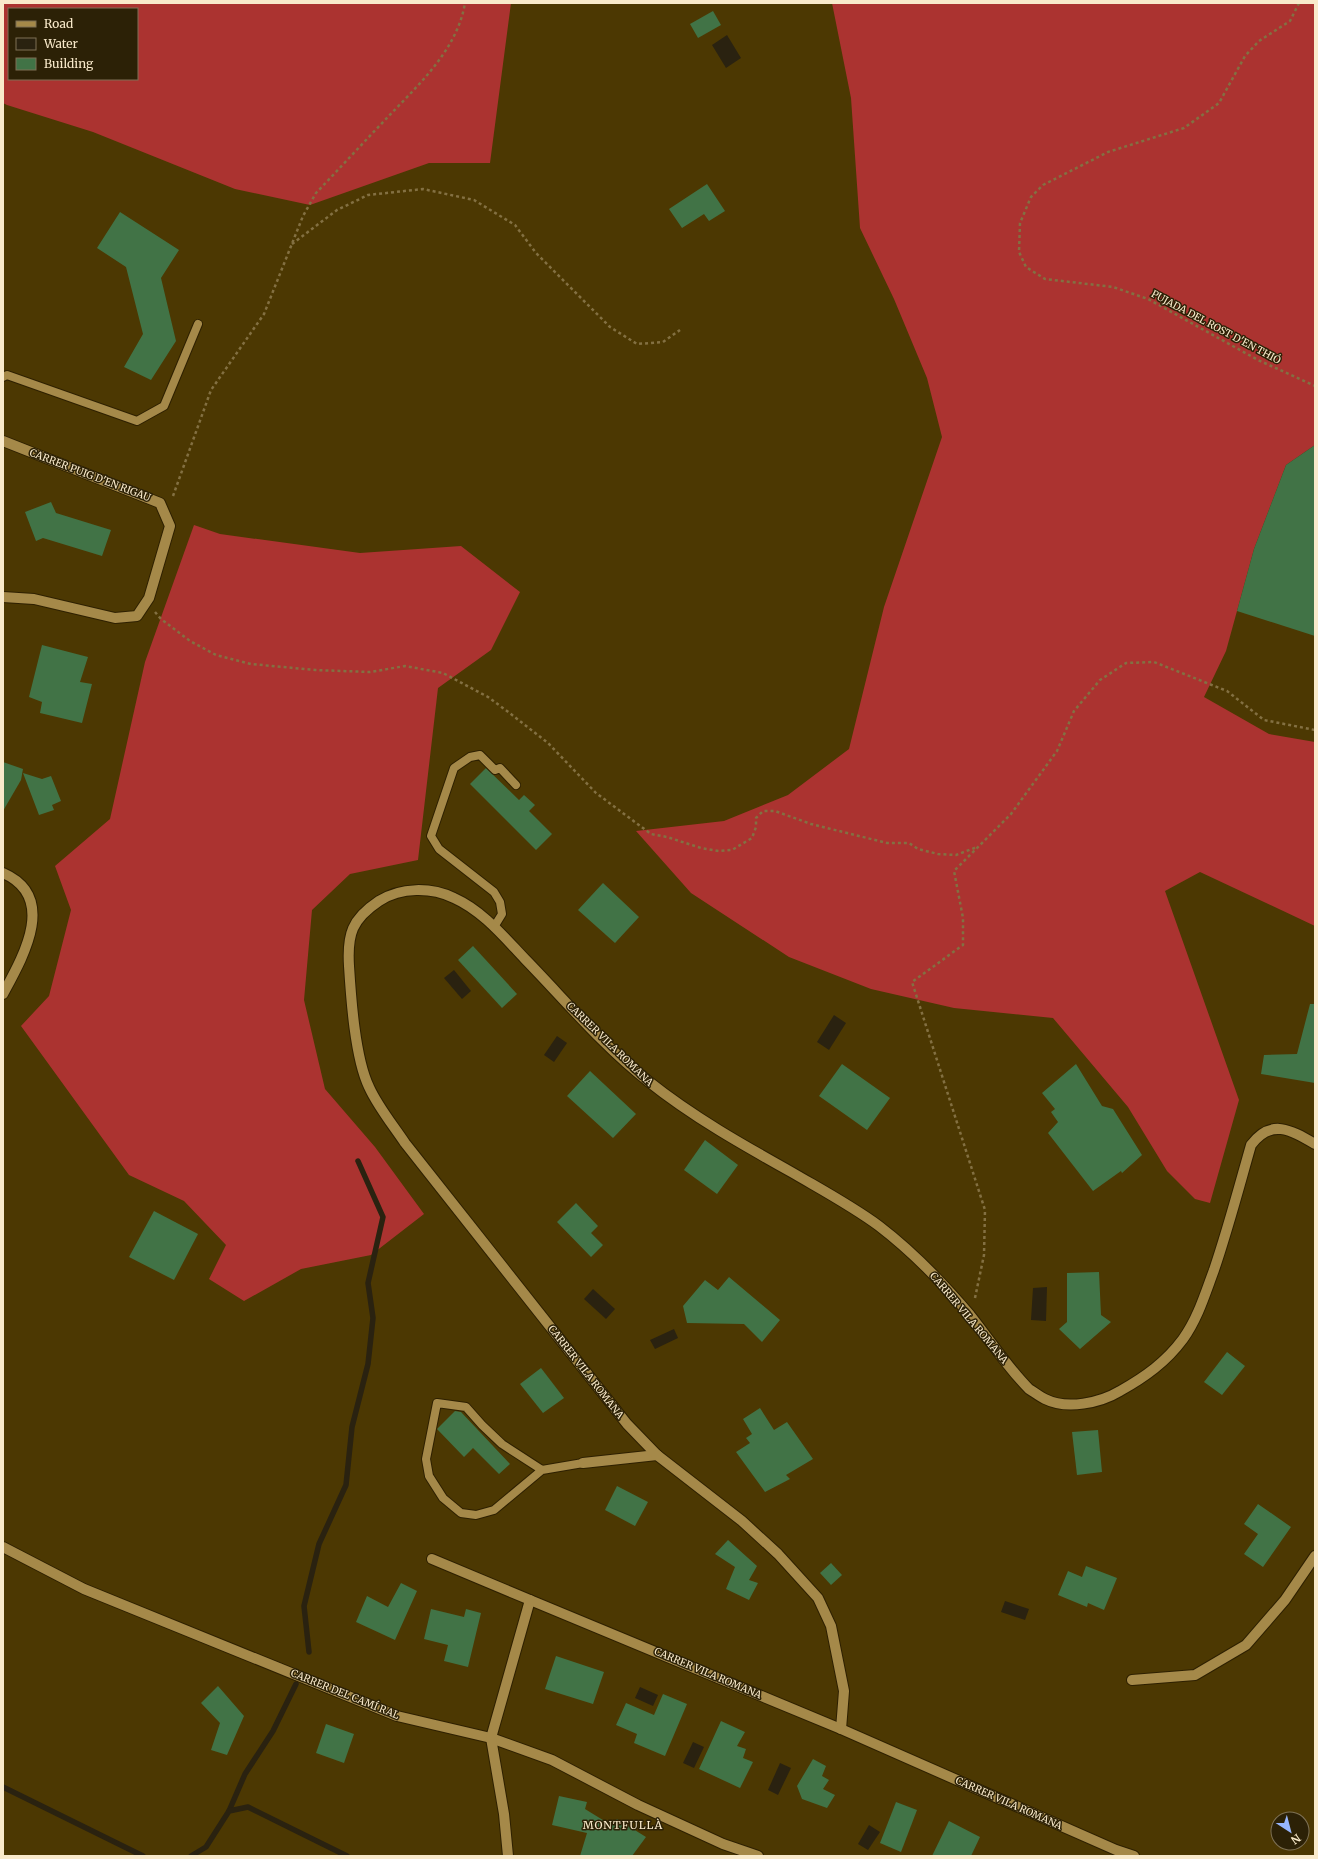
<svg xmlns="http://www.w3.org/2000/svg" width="1318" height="1859" font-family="Merriweather,serif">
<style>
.forest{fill:#ab3330;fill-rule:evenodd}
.water{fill:#2a2210}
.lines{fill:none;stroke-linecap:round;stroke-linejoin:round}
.stream{stroke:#2a2210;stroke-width:5.5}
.building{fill:#417346}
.service-casing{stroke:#2e2000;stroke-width:10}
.minor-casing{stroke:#2e2000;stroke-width:12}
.path{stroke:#837042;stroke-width:2.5;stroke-dasharray:3 3;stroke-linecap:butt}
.service{stroke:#a58949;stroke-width:8}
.minor{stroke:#a58949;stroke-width:10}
.labels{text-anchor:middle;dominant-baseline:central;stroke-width:3;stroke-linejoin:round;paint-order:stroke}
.street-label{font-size:10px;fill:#f9eacb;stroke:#2c2106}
.neighbourhood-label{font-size:11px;letter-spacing:1px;fill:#f9eacb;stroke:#2c2106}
</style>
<rect width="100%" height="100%" fill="#4c3802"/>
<g class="forest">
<path d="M3,3H511L490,163H429L310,205L235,189L93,132L7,105L3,103ZM9,9H137V79H9Z"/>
<path d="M832,3H1315V445L1286,465L1254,549L1226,651L1204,697L1269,734L1315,742V926L1200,872L1165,891L1239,1100L1210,1203L1195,1199L1167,1171L1128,1107L1053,1018L954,1008L871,989L789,957L691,893L636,831L724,821L788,795L849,749L884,607L942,437L927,378L894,299L860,228L851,98Z"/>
<path d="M194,525L220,534L360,553L461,546L520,592L491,650L438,688L418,860L350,874L312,910L304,1000L325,1089L375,1147L424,1214L371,1255L301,1269L244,1301L209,1279L226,1245L184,1201L129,1175L21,1026L49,996L71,910L55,866L110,819L145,662Z"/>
</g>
<g class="water">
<path d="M727,35L741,58L726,68L712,45Z"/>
<path d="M454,970L471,991L462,999L444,978Z"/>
<path d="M834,1015L846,1023L829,1050L817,1042Z"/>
<path d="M557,1036L567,1043L554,1062L544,1055Z"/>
<path d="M1047,1287L1046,1321L1031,1320L1033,1288Z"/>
<path d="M593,1289L615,1309L606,1319L584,1299Z"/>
<path d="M674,1329L678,1338L655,1349L650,1340Z"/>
<path d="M1005,1601L1029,1609L1025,1620L1001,1612Z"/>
<path d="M640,1687L658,1695L653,1706L635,1698Z"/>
<path d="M693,1742L704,1747L694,1768L683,1763Z"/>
<path d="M780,1763L791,1768L778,1795L768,1790Z"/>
<path d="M869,1825L880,1832L868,1850L858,1844Z"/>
</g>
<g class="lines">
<g class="stream">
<path d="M309,1652L304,1606L319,1544L346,1485L352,1427L368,1364L373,1318L368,1283L383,1217L358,1161"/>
<path d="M3,1787L143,1856"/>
<path d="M229,1811L245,1774L273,1731L296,1684"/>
<path d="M191,1856L206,1847L229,1811L248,1807L347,1856"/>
</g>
</g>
<g class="building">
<path d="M713,11L721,25L698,38L690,24Z"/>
<path d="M707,184L725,211L709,221L704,214L682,228L669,209Z"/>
<path d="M120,212L179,250L161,278L176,341L151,380L124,367L143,334L126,267L97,248Z"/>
<path d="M1315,445V636L1237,611L1254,549L1286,465Z"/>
<path d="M51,502L56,513L111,530L102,556L43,538L36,541L25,512Z"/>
<path d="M42,645L88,657L80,682L92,684L82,723L40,713L42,702L29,697Z"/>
<path d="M3,762L23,769L21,780L3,811Z"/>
<path d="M486,768L519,800L524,795L535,805L529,811L552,834L536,850L470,784Z"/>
<path d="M23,773L42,779L51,776L61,801L52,805L54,810L39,815Z"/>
<path d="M603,883L639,917L615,943L578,910Z"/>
<path d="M473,946L517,994L502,1008L458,960Z"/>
<path d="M1310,1004H1315V1083L1261,1074L1264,1055L1297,1054Z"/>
<path d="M842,1064L890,1098L867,1130L819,1096Z"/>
<path d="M1076,1064L1102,1106L1113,1109L1142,1155L1122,1173L1121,1171L1093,1191L1048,1133L1058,1122L1051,1112L1055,1109L1042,1093Z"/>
<path d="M590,1071L636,1114L613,1138L567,1096Z"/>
<path d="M705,1140L738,1165L717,1194L684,1170Z"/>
<path d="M576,1203L598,1226L591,1233L603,1245L591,1257L557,1222Z"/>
<path d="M154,1211L198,1234L174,1280L129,1257Z"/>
<path d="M1099,1272L1101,1315L1111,1322L1080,1349L1059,1329L1067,1322V1273Z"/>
<path d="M729,1277L780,1320L762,1342L744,1324L687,1323L683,1306L705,1280L718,1290Z"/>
<path d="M1227,1352L1245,1366L1222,1395L1204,1382Z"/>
<path d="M541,1368L564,1398L543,1413L520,1384Z"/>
<path d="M760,1408L774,1430L787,1422L813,1459L786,1475L790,1479L765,1492L736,1452L750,1443L746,1438L752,1434L743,1419Z"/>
<path d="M455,1411L461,1412L510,1464L499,1474L473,1448L464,1457L437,1429Z"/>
<path d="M1098,1430L1102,1472L1077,1475L1072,1432Z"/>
<path d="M617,1486L648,1502L635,1526L605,1510Z"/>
<path d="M1258,1504L1291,1527L1263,1567L1244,1554L1258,1534L1244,1524Z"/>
<path d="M728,1540L757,1566L749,1580L758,1583L749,1600L726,1589L735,1567L715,1554Z"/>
<path d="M831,1563L842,1575L831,1585L820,1573Z"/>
<path d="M1086,1566L1117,1578L1104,1610L1088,1603L1087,1607L1058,1595L1068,1571L1082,1577Z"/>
<path d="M401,1583L417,1591L395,1640L356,1622L367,1596L388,1607Z"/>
<path d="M431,1609L464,1617L466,1609L481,1613L468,1667L444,1661L448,1645L424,1639Z"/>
<path d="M556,1656L604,1672L593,1704L545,1689Z"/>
<path d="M218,1686L244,1716L227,1755L211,1750L220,1723L201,1703Z"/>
<path d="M663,1694L687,1704L665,1756L634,1743L637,1734L616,1725L626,1703L654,1715Z"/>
<path d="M721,1721L745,1732L737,1746L746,1749L743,1758L753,1762L740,1788L699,1769Z"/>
<path d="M326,1724L354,1734L344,1763L316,1753Z"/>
<path d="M813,1759L826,1766L822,1776L829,1780L823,1789L835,1795L827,1808L802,1799L797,1786Z"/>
<path d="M559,1796L587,1802L585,1809L611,1825L617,1819L646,1837L632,1856H580L587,1833L552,1825Z"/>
<path d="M896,1802L917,1810L901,1852L880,1843Z"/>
<path d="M949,1821L980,1837L971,1856H932Z"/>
</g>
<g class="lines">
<defs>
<g id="service">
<path d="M3,377L7,375L137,421L164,406L198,324"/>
<path d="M494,927L502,914L500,902L494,892L439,849L431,836L454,768L470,757L480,755L495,770L500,768L516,785"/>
<path d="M542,1470L502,1444L482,1425L466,1407L437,1403L426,1459L429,1476L443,1498L461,1513L476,1515L494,1510L542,1470L583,1463"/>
</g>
<g id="minor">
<path d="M3,441L160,503L170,526L149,598L137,616L115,618L34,599L3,597"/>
<path d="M3,873C58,897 23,957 3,994"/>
<path d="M583,1463L657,1455"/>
<path d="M3,1547L84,1589L397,1716L491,1738L552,1760L638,1805L723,1844L758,1856"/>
<path d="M432,1559L530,1600"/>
<path d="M1132,1680L1195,1675L1246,1645L1285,1600L1315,1556"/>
<path d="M841,1729L844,1691L831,1626L818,1598L778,1554L742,1521L657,1455L627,1424L405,1143C393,1125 378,1107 369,1087C355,1058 351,998 349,966C347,934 352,919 379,901C401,887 431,887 454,898C483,911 504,937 525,959C565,1000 603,1046 648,1081C693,1117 743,1145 793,1173C822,1190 852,1206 879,1226C913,1252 942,1282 970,1315C990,1340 1007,1367 1029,1389C1034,1392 1039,1396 1045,1399C1067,1410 1100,1403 1120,1391C1145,1377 1166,1362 1183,1339C1198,1318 1205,1294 1214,1270C1228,1229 1239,1187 1251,1145C1271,1118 1291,1130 1315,1144"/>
<path d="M508,1856L504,1814L491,1738L530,1600L841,1729L1116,1850L1134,1856"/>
</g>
</defs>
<use href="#service" class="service-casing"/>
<use href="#minor" class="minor-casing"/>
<g class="path">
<path d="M1299,3L1290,21L1259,41L1245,56L1219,103L1184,128L1108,152L1043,185L1031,197L1020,223L1019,252L1026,267L1045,279L1113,287L1148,299L1258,360L1315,386"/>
<path d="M292,244L337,210L368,195L423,189L474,200L515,225L536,253L610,327L637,344L663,342L680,330"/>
<path d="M173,496L211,390L264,314L303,216L316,193C339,169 362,144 385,120C417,86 457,51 465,3"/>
<path d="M155,612L161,619L190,641L216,655L251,664L315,670L370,672L405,666L443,673L488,697L507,711L548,743L596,793L651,834L667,837L701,848L719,851L732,850L752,838L756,827V818L763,811H775L811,824L887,843H909L918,849L938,854L956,855L977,847"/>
<path d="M975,1298L984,1255L985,1210L912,982L963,945V918L954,871L1011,814L1057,751L1074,711L1100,680L1126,663L1154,662L1227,691L1264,720L1315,730"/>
</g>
<use href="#service" class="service"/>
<use href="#minor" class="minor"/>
</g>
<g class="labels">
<g class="street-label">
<text transform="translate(1216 327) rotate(28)">PUJADA DEL ROST D'EN THIÓ</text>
<text transform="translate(90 475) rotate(21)">CARRER PUIG D'EN RIGAU</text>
<text transform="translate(610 1044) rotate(44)">CARRER VILA ROMANA</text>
<text transform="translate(969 1318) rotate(50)">CARRER VILA ROMANA</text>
<text transform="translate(586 1372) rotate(52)">CARRER VILA ROMANA</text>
<text transform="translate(708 1673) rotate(23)">CARRER VILA ROMANA</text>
<text transform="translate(345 1694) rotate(22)">CARRER DEL CAMÍ RAL</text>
<text transform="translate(1009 1803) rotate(24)">CARRER VILA ROMANA</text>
</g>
<g class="neighbourhood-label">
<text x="623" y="1825">MONTFULLÀ</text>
</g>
</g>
<rect width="1318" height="1859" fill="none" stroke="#f9eacb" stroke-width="8"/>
<rect x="8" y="8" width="130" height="72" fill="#2c2106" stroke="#7e7155"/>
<rect x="16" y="21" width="20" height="6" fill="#a58949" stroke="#7e7155"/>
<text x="44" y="28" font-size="12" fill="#f9eacb">Road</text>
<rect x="16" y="38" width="20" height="12" fill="#2a2210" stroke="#7e7155"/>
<text x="44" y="48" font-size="12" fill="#f9eacb">Water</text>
<rect x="16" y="58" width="20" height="12" fill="#417346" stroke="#7e7155"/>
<text x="44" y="68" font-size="12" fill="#f9eacb">Building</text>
<g transform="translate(1290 1831) rotate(144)"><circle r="19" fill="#2c2106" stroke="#7e7155"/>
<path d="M0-3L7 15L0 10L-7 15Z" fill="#97b6fd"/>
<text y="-6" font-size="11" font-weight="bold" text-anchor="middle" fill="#f9eacb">N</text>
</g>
</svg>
